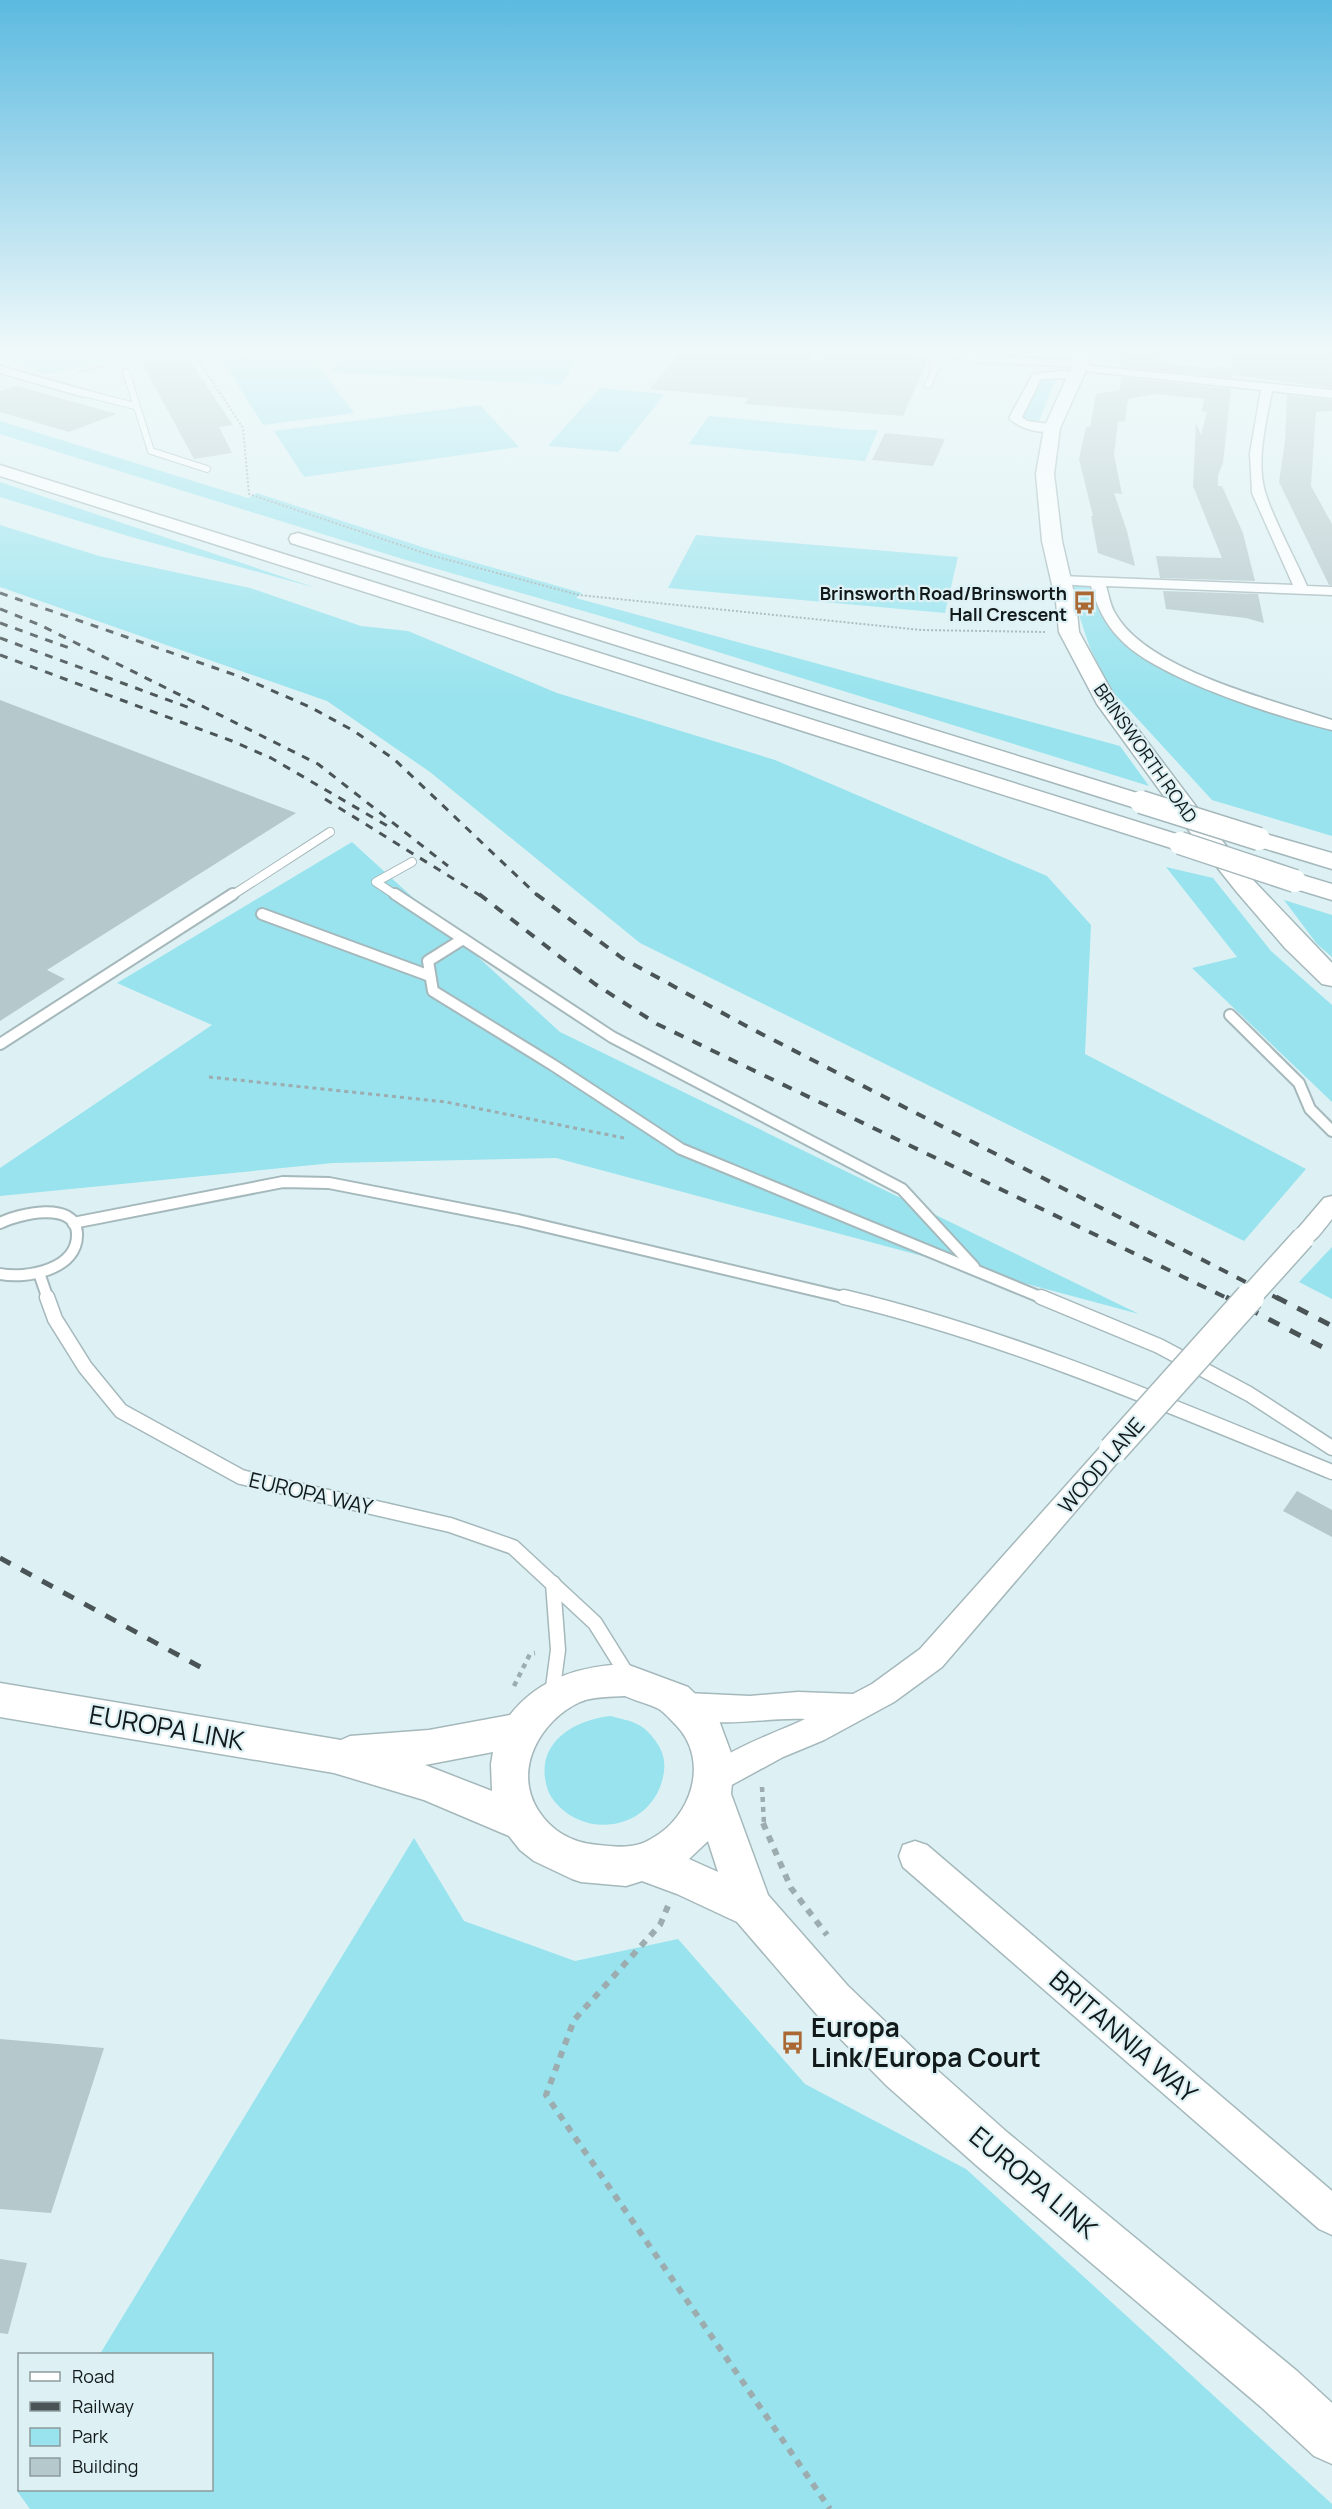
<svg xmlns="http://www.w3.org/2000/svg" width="1332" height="2509" font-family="Manrope,sans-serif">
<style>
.green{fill:#98e3ee}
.building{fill:#b5c8cb}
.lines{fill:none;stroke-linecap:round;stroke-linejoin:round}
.service-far3-casing{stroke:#a5b8bb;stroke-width:8}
.service-far2-casing{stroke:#a5b8bb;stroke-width:10}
.service-far1-casing{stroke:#a5b8bb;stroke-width:14}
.service-casing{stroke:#a5b8bb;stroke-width:17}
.minor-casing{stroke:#a5b8bb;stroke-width:3}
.tertiary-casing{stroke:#a5b8bb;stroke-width:3}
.secondary-casing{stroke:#a5b8bb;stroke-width:3}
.motorway-casing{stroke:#a5b8bb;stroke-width:3}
.path-far3{stroke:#9cacaf;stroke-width:2;stroke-dasharray:2 2;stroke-linecap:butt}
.path-far2{stroke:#9cacaf;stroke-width:3;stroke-dasharray:4 4;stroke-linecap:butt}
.path-far1{stroke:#9cacaf;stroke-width:4.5;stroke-dasharray:5 5;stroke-linecap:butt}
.path{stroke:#9cacaf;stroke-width:6;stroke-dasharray:7 7;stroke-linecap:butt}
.service-far3{stroke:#fff;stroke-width:6}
.service-far2{stroke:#fff;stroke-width:8}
.service-far1{stroke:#fff;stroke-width:10}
.service{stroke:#fff;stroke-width:14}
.minor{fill:#fff;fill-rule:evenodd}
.tertiary{fill:#fff;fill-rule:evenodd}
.secondary{fill:#fff;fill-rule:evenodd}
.motorway{fill:#fff;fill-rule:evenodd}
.rail-far2{stroke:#4a5456;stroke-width:3;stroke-dasharray:8 8;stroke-linecap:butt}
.rail-far1{stroke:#4a5456;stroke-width:4;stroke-dasharray:10 10;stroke-linecap:butt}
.rail{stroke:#4a5456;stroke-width:5;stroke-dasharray:12 12;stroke-linecap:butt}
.minor-bridge-far1-casing{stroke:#a5b8bb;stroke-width:25;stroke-linecap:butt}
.minor-bridge-casing{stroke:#a5b8bb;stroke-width:31;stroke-linecap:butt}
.motorway-bridge-casing{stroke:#a5b8bb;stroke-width:25;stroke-linecap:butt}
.minor-bridge-far1{stroke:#fff;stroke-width:22}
.minor-bridge{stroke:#fff;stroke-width:28}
.motorway-bridge{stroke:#fff;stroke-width:22}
.labels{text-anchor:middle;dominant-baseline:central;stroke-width:4.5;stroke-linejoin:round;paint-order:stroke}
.far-poi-label{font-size:18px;font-weight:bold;fill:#12191a;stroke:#ddf1f4;text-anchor:end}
.far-street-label{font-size:18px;fill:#12191a;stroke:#ddf1f4}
.street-label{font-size:21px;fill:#12191a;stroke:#ddf1f4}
.near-street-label{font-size:26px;fill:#12191a;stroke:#ddf1f4}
.near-poi-label{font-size:26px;font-weight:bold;fill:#12191a;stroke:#ddf1f4;text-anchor:start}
</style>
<rect width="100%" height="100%" fill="#ddf1f4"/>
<g class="green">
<path d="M0,349H165L46,374L0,358Z"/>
<path d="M306,349L354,413L263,425L221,358Z"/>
<path d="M351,349H584L561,385L330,372Z"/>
<path d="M1046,377H1057L1038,423L1023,417L1040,379Z"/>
<path d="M600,388L665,394L618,452L548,446Z"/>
<path d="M480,405L519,447L304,477L274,431Z"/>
<path d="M709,416L860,430H878L865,461L689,444Z"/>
<path d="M0,421L248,498L257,493L428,549L582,593L576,598L1120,746L1149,786L618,621L406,560L0,434Z"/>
<path d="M0,482L316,588L128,536L0,497Z"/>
<path d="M0,525L99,556L250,588L361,626L408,631L557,693L775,760L1047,876L1091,925L1085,1054L1306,1169L1244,1241L640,943L430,772L327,701L0,587Z"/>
<path d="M696,535L958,557L945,613L668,588Z"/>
<path d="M1078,585L1092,588C1099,605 1104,623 1117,637C1162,684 1270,710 1332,731V836L1212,800L1112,691L1090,648L1077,609L1073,587Z"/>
<path d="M352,842L560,1032L1139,1314L556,1158L333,1163L0,1196V1168L212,1025L117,983Z"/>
<path d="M1166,867L1213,878L1271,951L1332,1005V1102L1192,968L1237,957Z"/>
<path d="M1284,900L1332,915V957L1317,944Z"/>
<path d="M1332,1247V1299L1299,1282Z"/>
<path d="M611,1716C620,1719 630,1720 637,1724C646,1728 652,1736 657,1743C664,1753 666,1765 663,1777C655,1817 611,1836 575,1818C565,1813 554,1803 549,1793C531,1747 570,1720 611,1716Z"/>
<path d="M414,1838L464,1921L575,1961L678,1939L805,2084L966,2169L1332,2504V2509H30L17,2491L19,2487L20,2490H212V2354H100Z"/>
</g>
<g class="building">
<path d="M683,349H817L812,358L816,364L822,362L828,349H862L929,357L903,416L744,404L749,398L650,389Z"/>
<path d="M1122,349H1159L1158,360L1167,361V364L1217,369L1218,366L1231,369L1233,349H1332V388L1232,375V378L1121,367Z"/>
<path d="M188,358L233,425L219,427L232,453L194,459L142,363Z"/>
<path d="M1121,377L1231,389L1223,463L1218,475V486H1222L1243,533L1255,581L1160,578L1156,556L1222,558L1193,486L1196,423L1201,435L1207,412L1202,411L1204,399L1156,394L1128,399L1125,422L1118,421L1114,455L1122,494L1114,493L1127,531L1135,566L1098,553L1091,516H1093L1079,459L1086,427H1090L1096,394L1120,390Z"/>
<path d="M16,386L117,414L69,432L0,412V391Z"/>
<path d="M1287,395L1332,400V411L1316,412L1311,486L1332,524V585H1329L1279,482L1285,441Z"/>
<path d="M885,433L945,439L933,466L872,460Z"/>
<path d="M1163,591L1258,594L1264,623L1246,618L1166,609Z"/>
<path d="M0,700L296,813L47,970L65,979L0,1021Z"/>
<path d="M1297,1491L1332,1510V1537L1283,1511Z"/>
<path d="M0,2039L104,2048L51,2213L0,2209Z"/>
<path d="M0,2259L27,2263L8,2334L0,2333Z"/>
</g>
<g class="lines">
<defs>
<g id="service-far3">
<path d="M897,349L938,352L979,359L1081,364"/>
<path d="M817,359L823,349"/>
<path d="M1004,360V352L1054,354"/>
<path d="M126,372L151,451L207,469"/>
<path d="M928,385L935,370L933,366L938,352"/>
<path d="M84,393L135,406"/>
</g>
<g id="service-far2">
<path d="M231,896L330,832"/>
<path d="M397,896L376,882L412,862"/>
</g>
<g id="service-far1">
<path d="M395,894L612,1037L902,1189L974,1267"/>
<path d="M262,914L430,976"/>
<path d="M463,939L428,961L433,991L553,1065L681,1149L1045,1299"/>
<path d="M1230,1015L1299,1083L1310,1109L1332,1131"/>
<path d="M0,1044L233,894"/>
<path d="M0,1223C18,1214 75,1200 77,1233C79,1270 26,1279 0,1274"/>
<path d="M73,1223L283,1182L329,1183L518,1220L851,1299"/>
<path d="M39,1273L48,1299"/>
</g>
<g id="service">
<path d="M47,1297L55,1319L85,1367L121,1411L241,1477L450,1525L513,1547L595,1623L628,1676"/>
<path d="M844,1297C1012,1337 1173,1407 1332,1472"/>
<path d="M1041,1297L1159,1346L1249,1394L1332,1448"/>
<path d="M552,1695L558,1650L553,1583"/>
</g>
<g id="minor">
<path d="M1080,365L1332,390V398L1272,391C1266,423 1256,460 1265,492C1274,521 1295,558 1307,586L1332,587V595L1106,586C1109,595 1110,605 1115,613C1146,670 1273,700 1332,720V730C1278,717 1155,678 1119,638C1104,622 1097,606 1091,586L1060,584L1053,580L1060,576L1293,585L1252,493L1250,453L1261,390L1076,370V366Z"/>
<path d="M0,366L88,391L90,393L84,397L0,373Z"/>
<path d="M1063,371L1076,372L1082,375L1076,378L1041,379L1022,417L1027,421L1056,425V431C1041,434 1019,429 1009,418L1033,374Z"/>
<path d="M1332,1196V1219C1321,1232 1313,1249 1295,1244L1291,1238L1295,1232L1324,1198Z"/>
<path d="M1113,1440L1122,1443L1126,1450L1122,1457L942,1667L894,1702L824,1740L783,1757L715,1794L704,1790L699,1780C711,1754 779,1732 805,1719C763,1717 716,1730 675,1715L671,1706L675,1697L686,1693L750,1696L798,1692L853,1694L872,1684L920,1649L1104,1443Z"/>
<path d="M915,1841L927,1845L1332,2191V2235L1319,2229L903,1867L899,1856L903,1845Z"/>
</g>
<path id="tertiary" d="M626,1664L688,1687L717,1715L734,1761L731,1794L768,1895L848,1986L919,2054L1008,2133L1297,2371L1332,2403V2464L1314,2456L1261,2407L976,2165L887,2086L818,2016L737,1922L677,1894L642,1881L626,1886L581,1882L572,1879L534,1861L520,1850L509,1836L424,1800L334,1773L0,1717V1683L341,1740L350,1736L429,1730L510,1715C539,1678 580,1666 626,1664ZM625,1696C636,1701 649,1704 659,1709C665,1713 671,1720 676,1725C710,1760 692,1817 651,1839C635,1849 617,1847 598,1845C573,1843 552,1832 538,1810C512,1769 541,1720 580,1702C594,1696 611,1697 625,1696ZM493,1752L491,1764L492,1791L425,1765ZM708,1841L718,1872L689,1859Z"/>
<path id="secondary" d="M1071,349H1086L1089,364L1060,428L1054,474L1062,541L1076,602L1079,632L1118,703L1216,833L1254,881L1332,963V986L1322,984L1285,948L1236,891L1198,843L1097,704L1059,632L1056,602L1042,541L1036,474L1044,428L1073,364Z"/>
<g id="motorway">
<path d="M0,465L1189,838L1192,843L1189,848L1180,850L1171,848L0,476Z"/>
<path d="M298,533L1150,797L1153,802L1150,807L1141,809L1132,807L291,543L289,539L291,535Z"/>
<path d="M1259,832L1332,853V869L1250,844L1247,839L1250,834Z"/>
<path d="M1295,873L1332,884V900L1286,886L1282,881L1286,876Z"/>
</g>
</defs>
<use href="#service-far3" class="service-far3-casing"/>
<use href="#service-far2" class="service-far2-casing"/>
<use href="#service-far1" class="service-far1-casing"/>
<use href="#service" class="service-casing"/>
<use href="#minor" class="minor-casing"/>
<use href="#tertiary" class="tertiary-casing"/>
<use href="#secondary" class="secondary-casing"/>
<use href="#motorway" class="motorway-casing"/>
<g class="path-far3">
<path d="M191,349L243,428L249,494L430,555L579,595L921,630L1045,632"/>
<path d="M138,358L178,349"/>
<path d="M79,372L110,365"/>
</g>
<path class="path-far2" d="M209,1077L446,1102L624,1138"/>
<g class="path-far1">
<path d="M514,1686L530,1654L535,1653"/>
<path d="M762,1787L764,1824"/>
</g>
<g class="path">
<path d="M763,1823L791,1888L827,1935"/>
<path d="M668,1906L660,1925L574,2020L546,2095L830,2509"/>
</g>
<use href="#service-far3" class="service-far3"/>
<use href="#service-far2" class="service-far2"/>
<use href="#service-far1" class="service-far1"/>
<use href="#service" class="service"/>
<use href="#minor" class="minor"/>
<use href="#tertiary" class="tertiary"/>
<use href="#secondary" class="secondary"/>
<use href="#motorway" class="motorway"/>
<g class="rail-far2">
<path d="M0,593L241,677L310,707L354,731L395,760L538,896"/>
<path d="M0,609L40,625L318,764L448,866"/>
<path d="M0,623L72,649"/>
<path d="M0,638L190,708"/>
<path d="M0,655L232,741L271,758L391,828"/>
<path d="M325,799L481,896"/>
</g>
<g class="rail-far1">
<path d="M479,894L595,984L657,1024L1229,1299"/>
<path d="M536,894L622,958L750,1028L1279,1299"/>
</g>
<g class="rail">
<path d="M1226,1297L1332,1352"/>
<path d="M1276,1297L1332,1326"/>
<path d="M0,1558L202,1668"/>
</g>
<defs>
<path id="minor-bridge-far1" d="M1248,1299L1303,1238"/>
<path id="minor-bridge" d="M1113,1450L1250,1297"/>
<g id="motorway-bridge">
<path d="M1141,802L1259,839"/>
<path d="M1180,843L1295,881"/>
</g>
</defs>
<use href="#minor-bridge-far1" class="minor-bridge-far1-casing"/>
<use href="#minor-bridge" class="minor-bridge-casing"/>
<use href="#motorway-bridge" class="motorway-bridge-casing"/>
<use href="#minor-bridge-far1" class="minor-bridge-far1"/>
<use href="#minor-bridge" class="minor-bridge"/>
<use href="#motorway-bridge" class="motorway-bridge"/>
</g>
<linearGradient id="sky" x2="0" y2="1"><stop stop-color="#5bbae0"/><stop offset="0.5" stop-color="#f0f9fa"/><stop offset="1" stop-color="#f0f9fa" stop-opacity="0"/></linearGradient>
<rect width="1332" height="700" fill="url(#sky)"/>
<defs>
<symbol id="bus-bare" viewBox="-9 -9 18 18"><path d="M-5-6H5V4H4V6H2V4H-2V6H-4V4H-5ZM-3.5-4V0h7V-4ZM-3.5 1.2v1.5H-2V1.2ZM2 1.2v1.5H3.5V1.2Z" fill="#aa6934" stroke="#ddf1f4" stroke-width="2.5" paint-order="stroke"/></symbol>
</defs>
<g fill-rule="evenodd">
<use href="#bus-bare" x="1068" y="586" width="33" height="33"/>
<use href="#bus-bare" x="776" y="2026" width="33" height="33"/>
</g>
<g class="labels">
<g class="far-poi-label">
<text x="1067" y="593">Brinsworth Road/Brinsworth<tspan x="1067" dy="21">Hall Crescent</tspan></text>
</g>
<g class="far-street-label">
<text transform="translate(1146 753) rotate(55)">BRINSWORTH ROAD</text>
</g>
<g class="street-label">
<text transform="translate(1101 1465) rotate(-49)">WOOD LANE</text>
<text transform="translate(311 1493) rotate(13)">EUROPA WAY</text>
</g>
<g class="near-street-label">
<text transform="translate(167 1727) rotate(10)">EUROPA LINK</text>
<text transform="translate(1124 2036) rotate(41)">BRITANNIA WAY</text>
<text transform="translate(1034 2182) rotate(40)">EUROPA LINK</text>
</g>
<g class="near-poi-label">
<text x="811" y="2027">Europa<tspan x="811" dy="30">Link/Europa Court</tspan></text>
</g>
</g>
<rect x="18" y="2353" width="195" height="138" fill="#ddf1f4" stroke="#8c9b9d" stroke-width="1.5"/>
<rect x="30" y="2372" width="30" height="9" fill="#ffffff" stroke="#8c9b9d" stroke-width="1.5"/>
<text x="72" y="2383" font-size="18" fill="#12191a">Road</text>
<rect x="30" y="2402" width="30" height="9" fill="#4a5456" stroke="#8c9b9d" stroke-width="1.5"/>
<text x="72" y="2413" font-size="18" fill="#12191a">Railway</text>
<rect x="30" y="2428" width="30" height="18" fill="#98e3ee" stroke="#8c9b9d" stroke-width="1.5"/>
<text x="72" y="2443" font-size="18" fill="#12191a">Park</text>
<rect x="30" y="2458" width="30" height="18" fill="#b5c8cb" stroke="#8c9b9d" stroke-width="1.5"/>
<text x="72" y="2473" font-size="18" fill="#12191a">Building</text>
</svg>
